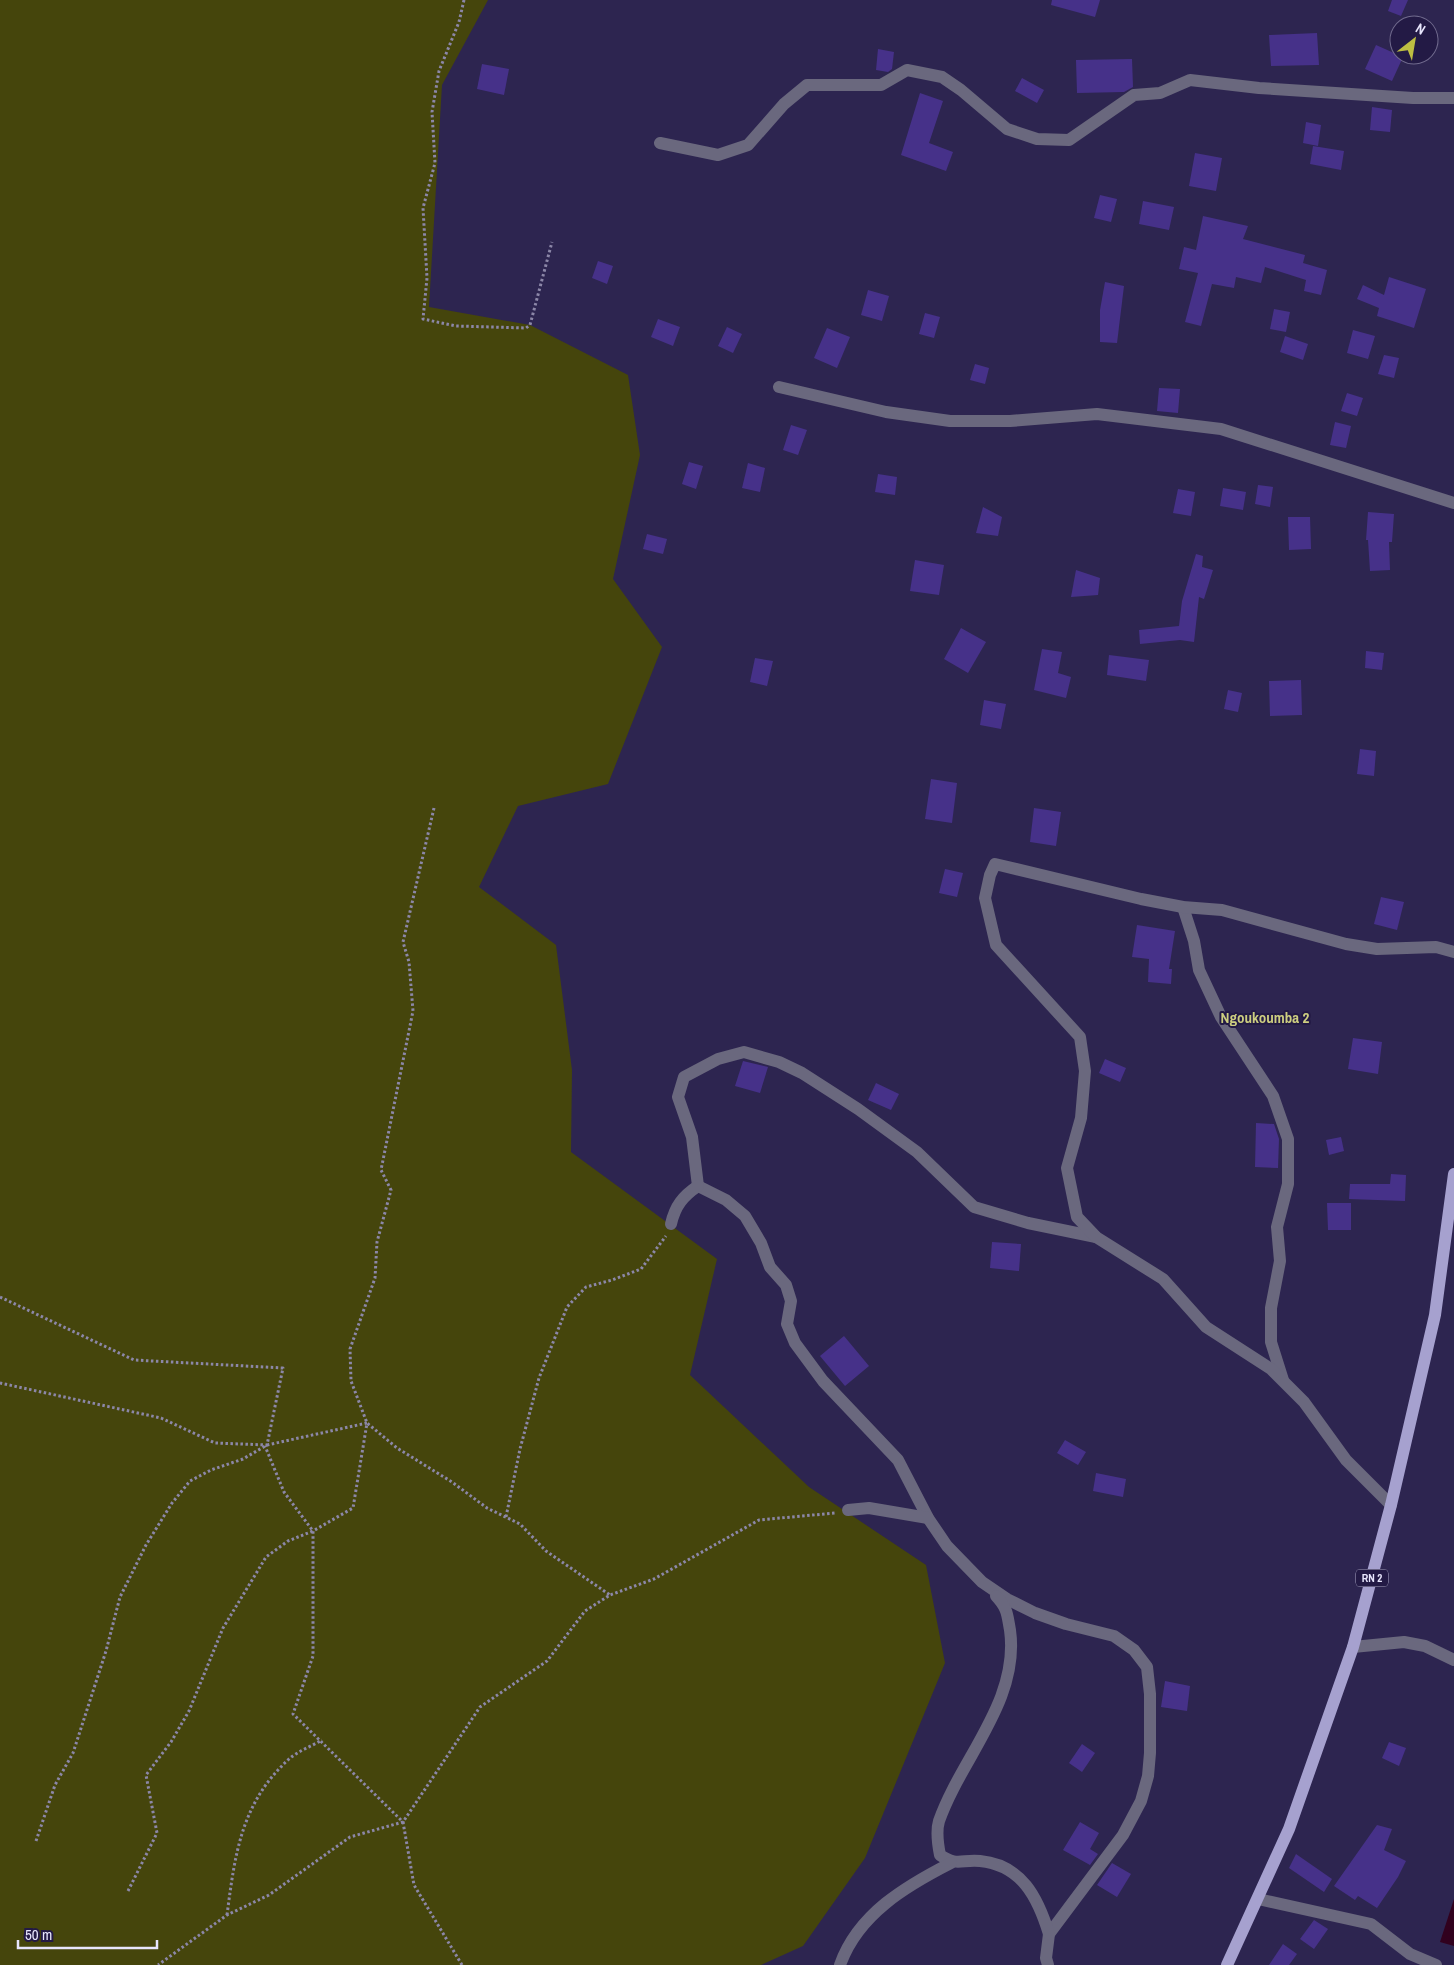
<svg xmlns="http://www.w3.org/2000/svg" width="1454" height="1965" font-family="'Archivo Narrow',sans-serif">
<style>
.green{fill:#45450c}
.water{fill:#31011e}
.building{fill:#463189}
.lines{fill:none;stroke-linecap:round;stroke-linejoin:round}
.path{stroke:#8c87a8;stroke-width:3;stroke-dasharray:2.5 2.5;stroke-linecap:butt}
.street{stroke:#6a687e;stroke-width:12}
.primary{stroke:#a6a1cf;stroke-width:12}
.labels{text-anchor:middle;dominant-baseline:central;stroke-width:4;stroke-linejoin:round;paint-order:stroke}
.shield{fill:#231a45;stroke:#aca8c5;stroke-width:1}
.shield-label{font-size:11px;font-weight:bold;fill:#e7e5fc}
.quarter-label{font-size:15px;font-weight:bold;fill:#cdce80;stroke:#231a45}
</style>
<rect width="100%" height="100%" fill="#2d2550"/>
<path class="green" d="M0,0H488L442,85L429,307L530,325L628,375L640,455L613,579L662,647L608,784L518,806L479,887L556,945L572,1070L571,1152L717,1259L690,1375L809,1487L926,1565L945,1663L865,1858L803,1946L761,1965H0Z"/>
<path class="water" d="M1454,1899V1946L1440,1942Z"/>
<g class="building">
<path d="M1052,0H1100L1095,17L1051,5Z"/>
<path d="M1392,0H1408L1401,16L1388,11Z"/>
<path d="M1317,33L1319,65L1271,66L1269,35Z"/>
<path d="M1376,45L1403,57L1392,81L1365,69Z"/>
<path d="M878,49L894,52L892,69L888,72L876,70Z"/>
<path d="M1132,59L1133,87L1124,92L1077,93L1076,60Z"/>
<path d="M482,64L509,69L504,95L477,89Z"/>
<path d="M1022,78L1044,90L1037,103L1015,91Z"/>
<path d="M920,93L943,101L929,143L953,152L946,171L901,155Z"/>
<path d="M1372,107L1392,110L1390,132L1370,130Z"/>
<path d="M1306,122L1321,125L1318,146L1303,143Z"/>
<path d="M1313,146L1344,151L1341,170L1310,164Z"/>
<path d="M1195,153L1222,158L1216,191L1189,186Z"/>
<path d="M1100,195L1117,199L1111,222L1094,218Z"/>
<path d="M1143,201L1174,207L1169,230L1139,224Z"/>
<path d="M1203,216L1248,226L1243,239L1305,255L1303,263L1327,270L1321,295L1304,291L1306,280L1265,267L1261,283L1236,277L1234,288L1212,284L1201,326L1185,322L1198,273L1179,269L1184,247L1196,250Z"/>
<path d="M598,261L613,266L607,284L592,278Z"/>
<path d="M1389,277L1426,289L1414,328L1377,316L1379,308L1357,299L1363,285L1384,295Z"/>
<path d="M1105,282L1124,286L1117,343L1100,342V310Z"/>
<path d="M868,290L889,296L882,321L861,315Z"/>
<path d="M1274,309L1290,312L1286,332L1270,329Z"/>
<path d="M925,313L940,317L934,338L919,334Z"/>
<path d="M658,319L680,327L673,346L651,337Z"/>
<path d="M727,327L742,334L733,353L718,346Z"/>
<path d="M827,328L850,337L837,368L814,358Z"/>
<path d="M1353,330L1375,336L1368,359L1347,353Z"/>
<path d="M1285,336L1308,344L1303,360L1280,352Z"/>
<path d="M1384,355L1399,358L1394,378L1378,374Z"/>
<path d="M975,364L989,368L985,384L970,380Z"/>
<path d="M1159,388L1180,389L1178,413L1157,411Z"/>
<path d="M1347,393L1363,398L1357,416L1341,411Z"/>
<path d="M1335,422L1351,426L1346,448L1330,445Z"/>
<path d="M791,425L807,430L798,455L783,450Z"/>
<path d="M689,462L703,466L696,489L682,484Z"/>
<path d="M748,463L765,468L760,492L742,488Z"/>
<path d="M878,474L897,477L895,495L875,492Z"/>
<path d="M1258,485L1273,487L1270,507L1255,504Z"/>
<path d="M1223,488L1246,492L1243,510L1220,506Z"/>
<path d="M1178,489L1195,492L1191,516L1173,513Z"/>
<path d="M983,507L1002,517L998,536L976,533Z"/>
<path d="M1368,512L1394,514L1392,542H1389L1390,570L1370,571L1368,540H1366Z"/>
<path d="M1288,517H1310L1311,549L1289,550Z"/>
<path d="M647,534L667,539L663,554L643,549Z"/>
<path d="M1196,554L1203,556L1202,567L1213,570L1204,599L1199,597L1194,642L1180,640L1140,644L1139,630L1179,626L1182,601Z"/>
<path d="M915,560L944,565L939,595L910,591Z"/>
<path d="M1076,570L1100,578L1098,595L1071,597Z"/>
<path d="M961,628L986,642L968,673L944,659Z"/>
<path d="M1042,649L1062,652L1058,673L1071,677L1066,698L1034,690Z"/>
<path d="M1366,651L1384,653L1382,670L1365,668Z"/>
<path d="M1109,655L1149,660L1146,681L1107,675Z"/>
<path d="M755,658L773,661L767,686L750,682Z"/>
<path d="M1301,680L1302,715L1270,716L1269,681Z"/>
<path d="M1228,690L1242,693L1238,712L1224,709Z"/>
<path d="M984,700L1006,704L1001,729L980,725Z"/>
<path d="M1360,749L1376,751L1374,776L1357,774Z"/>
<path d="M931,779L957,783L952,823L925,819Z"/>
<path d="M1034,808L1061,812L1056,846L1030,842Z"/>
<path d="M945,869L963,873L957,897L939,893Z"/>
<path d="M1381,897L1404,902L1397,930L1374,924Z"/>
<path d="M1137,925L1175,931L1169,969H1172L1171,984L1148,982L1149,959L1132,957Z"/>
<path d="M1353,1038L1382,1042L1378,1074L1348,1069Z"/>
<path d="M1105,1059L1126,1068L1120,1082L1099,1073Z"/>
<path d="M743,1061L768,1067L760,1093L735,1086Z"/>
<path d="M876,1083L899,1094L891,1110L868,1100Z"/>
<path d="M1256,1123L1274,1124L1279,1139L1278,1168L1255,1167Z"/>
<path d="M1341,1137L1344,1151L1329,1155L1326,1140Z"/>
<path d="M1391,1174L1406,1175L1405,1201L1349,1199L1350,1184H1390Z"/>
<path d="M1327,1203H1351V1230H1328Z"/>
<path d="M992,1242L1021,1244L1019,1271L990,1268Z"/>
<path d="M844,1336L869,1366L845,1386L820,1356Z"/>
<path d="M1065,1440L1086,1452L1078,1465L1057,1453Z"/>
<path d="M1096,1473L1126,1479L1123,1497L1093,1491Z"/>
<path d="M1165,1681L1190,1686L1187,1711L1161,1707Z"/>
<path d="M1389,1742L1406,1748L1399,1766L1382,1758Z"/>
<path d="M1082,1744L1095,1753L1082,1772L1069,1763Z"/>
<path d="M1080,1822L1099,1833L1090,1849L1098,1854L1090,1865L1063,1850Z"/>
<path d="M1377,1825L1392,1829L1384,1850L1406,1861L1398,1877L1377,1908L1358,1896L1355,1900L1334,1886Z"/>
<path d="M1296,1854L1332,1879L1324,1892L1289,1868Z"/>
<path d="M1112,1863L1131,1874L1117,1897L1097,1885Z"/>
<path d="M1314,1920L1328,1929L1314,1949L1300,1939Z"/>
<path d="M1283,1944L1297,1954L1289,1965H1269Z"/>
</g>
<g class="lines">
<g class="path">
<path d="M464,0L459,22L439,71L432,112L435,163L423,208L427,278L423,319L456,326L526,328L530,325L552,242"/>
<path d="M434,808L403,942L409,962L413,1011L381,1170L391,1190L377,1242L375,1278L350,1349L351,1381L367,1423L397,1448L452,1482L487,1508L520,1524L546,1551L610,1595"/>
<path d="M0,1297L134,1360L283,1368L267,1445L215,1443L161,1418L0,1383"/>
<path d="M506,1517L520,1449L539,1378L567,1307L586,1287L612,1280L641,1269L666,1236"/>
<path d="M36,1841L55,1785L73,1753L106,1651L120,1597L146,1545L172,1503L190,1481L211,1470L243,1459L267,1445L367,1423L353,1508L313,1531V1656L293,1714L403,1822L350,1837L269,1895L227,1915L158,1965"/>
<path d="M128,1891L157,1833L146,1775L171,1742L189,1711L223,1628L266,1557L288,1541L313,1531L284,1492L265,1446"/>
<path d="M227,1915C235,1854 241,1803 289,1759C298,1751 312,1746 322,1740"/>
<path d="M462,1965L414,1885L403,1822L480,1707L547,1661L585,1611L610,1595L654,1579L759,1520L835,1513"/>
</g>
<g class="street">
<path d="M660,143L718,155L748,145L784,104L807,85H881L907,70L942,77L961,90L1007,129L1037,139L1069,140L1134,95L1160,93L1190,80L1259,88L1413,98H1454"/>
<path d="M779,387L886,412L950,421H1010L1097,414L1221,429L1454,503"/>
<path d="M1183,907L1194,941L1199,970L1221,1017L1273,1096L1288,1139V1184L1277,1227L1280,1261L1271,1308V1342L1283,1380"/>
<path d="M698,1186L726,1200L745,1216L761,1243L770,1267L786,1285L791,1301L787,1324L795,1343L823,1381L898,1460L928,1518L947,1546L982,1582L1007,1599L1035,1613L1066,1624L1114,1636L1134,1650L1147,1667L1150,1694V1753L1148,1776L1141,1801L1123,1835L1049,1934L1046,1958L1048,1965"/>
<path d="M698,1186L692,1137L678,1097L684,1077L718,1059L744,1052L779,1062L802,1073L858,1109L917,1152L974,1207L1028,1223L1096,1237"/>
<path d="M671,1224C675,1206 683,1196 698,1186"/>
<path d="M1391,1505L1346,1460L1304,1402L1271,1369L1206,1327L1163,1279L1096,1237L1077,1217L1067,1168L1081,1118L1085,1071L1080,1037L996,945L985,898L990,875L995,864L1141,899L1183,907L1222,910L1346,944L1377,949L1436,947L1454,952"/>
<path d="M848,1510L869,1508L928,1518"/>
<path d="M996,1596C1008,1609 1007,1614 1010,1630C1020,1701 961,1758 939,1821C936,1831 938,1845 940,1855C957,1867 962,1859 980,1861C1022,1865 1038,1898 1049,1934"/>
<path d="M1353,1647L1404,1642L1425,1646L1454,1660"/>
<path d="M1258,1899L1371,1924L1410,1954L1436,1965"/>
<path d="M840,1965C858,1914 906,1886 951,1863"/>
</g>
<path class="primary" d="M1227,1965L1289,1829L1353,1647L1391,1505L1435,1315L1454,1174"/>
</g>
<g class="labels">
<rect class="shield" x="1356" y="1569.5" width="32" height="17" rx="4"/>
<g class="shield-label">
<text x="1372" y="1578">RN 2</text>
</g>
<g class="quarter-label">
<text x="1265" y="1017">Ngoukoumba 2</text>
</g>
</g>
<g transform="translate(1414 40) rotate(31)"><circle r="24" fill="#231a45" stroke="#716b8e"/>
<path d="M0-4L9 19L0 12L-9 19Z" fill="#bebe42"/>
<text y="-8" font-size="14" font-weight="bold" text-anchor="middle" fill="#e7e5fc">N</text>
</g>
<path d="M18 1940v8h139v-8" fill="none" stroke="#e7e5fc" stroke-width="2.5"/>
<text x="25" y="1940" font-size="15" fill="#e7e5fc" stroke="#231a45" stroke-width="4" paint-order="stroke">50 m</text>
</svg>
